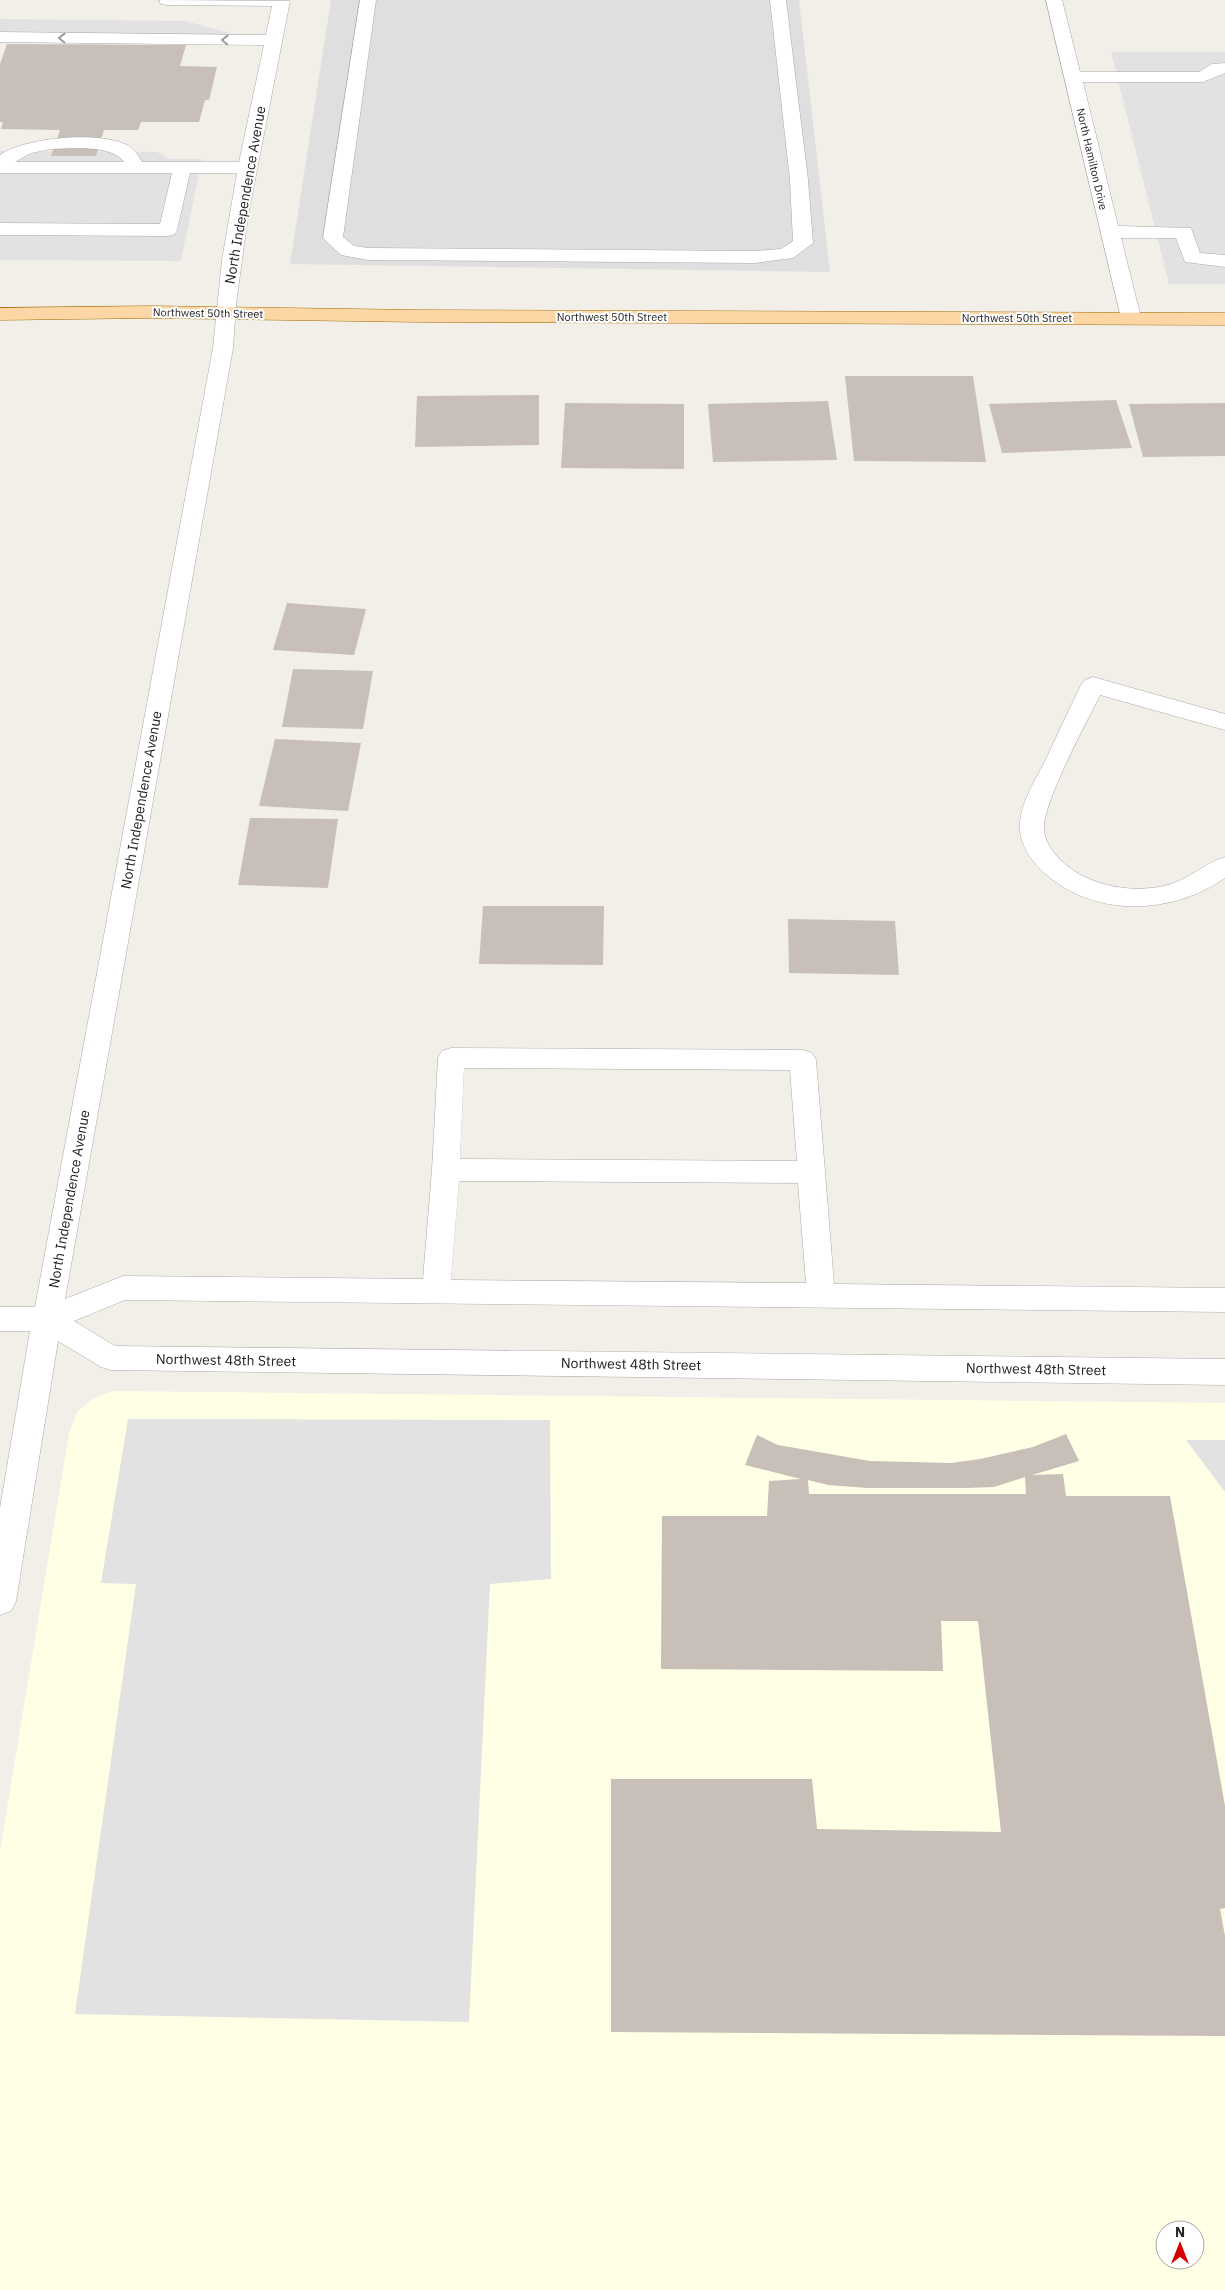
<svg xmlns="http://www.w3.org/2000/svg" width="1225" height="2290" font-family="'IBM Plex Sans',sans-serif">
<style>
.residential{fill:#e0dfdf}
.education{fill:#ffffe5;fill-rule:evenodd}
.parking{fill:#e2e2e2}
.building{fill:#c7bfb8;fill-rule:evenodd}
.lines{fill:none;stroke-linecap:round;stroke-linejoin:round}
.minor-casing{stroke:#a9a9a9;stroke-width:1}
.major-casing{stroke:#a06b00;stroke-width:1}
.minor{fill:#fff;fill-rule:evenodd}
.major{fill:#fcd6a4;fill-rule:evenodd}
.oneway{stroke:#9c9c9c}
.labels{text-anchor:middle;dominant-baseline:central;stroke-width:4;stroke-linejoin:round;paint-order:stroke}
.far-street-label{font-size:11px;fill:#222;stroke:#fff}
.street-label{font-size:14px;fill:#222;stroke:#fff}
</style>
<rect width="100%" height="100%" fill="#f2efe9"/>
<path class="residential" d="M331,0H799L830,272L290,264Z"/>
<path class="education" d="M112,1391L1225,1403V2290H0V1851L69,1433L77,1412L91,1400ZM1165,2230H1195V2260H1165Z"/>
<g class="parking">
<path d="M0,19L186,21L232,34L229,45L0,42Z"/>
<path d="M1111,52H1225V284H1169Z"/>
<path d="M0,151L157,152L169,159H202L181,261L0,260Z"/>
<path d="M128,1419L550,1420L551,1579L490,1584L469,2022L75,2014L136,1584L101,1583Z"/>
<path d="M1186,1440H1225V1492Z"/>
</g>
<g class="building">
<path d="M7,44L186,45L180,66L217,67L209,100H205L199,122H141L138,130H104L96,156H51L60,130L1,129L3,122H0V64Z"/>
<path d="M845,376H973L986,462L854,461Z"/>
<path d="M539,395V445L415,447L417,396Z"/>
<path d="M1116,400L1132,448L1002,453L989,404Z"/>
<path d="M828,401L837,460L713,462L708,404Z"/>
<path d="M565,403L684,404V469L561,468Z"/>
<path d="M1225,403V456L1143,457L1129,404Z"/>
<path d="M287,603L366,609L354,655L273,650Z"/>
<path d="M293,669L373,671L363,729L282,727Z"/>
<path d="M275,739L361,743L348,811L259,806Z"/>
<path d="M250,818L338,819L328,888L238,885Z"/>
<path d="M483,906H604L603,965L479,964Z"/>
<path d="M788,919L895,921L899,975L789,973Z"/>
<path d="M1066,1434L1079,1461L1032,1475L1063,1474L1066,1496H1170L1225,1806V1908L1220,1909L1225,1936V2036L611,2032V1779H812L817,1829L1001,1832L978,1621H941L943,1671L661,1669L662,1516H767L769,1481L801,1479L745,1465L757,1435L778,1445L870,1461L951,1463L980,1459L1033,1447ZM1025,1477L1026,1494H809L808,1480L828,1485L867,1488H967L994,1487Z"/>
</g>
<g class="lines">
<defs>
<g id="minor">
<path d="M159,0L290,1L248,216L236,304L233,348L65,1299L123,1276L423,1279L432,1170L438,1058L442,1051L451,1048L803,1050L812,1053L816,1060L834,1284L1225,1288V1312L125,1300L74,1321L115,1346L1225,1359V1385L111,1370L101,1367L58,1341L16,1601L11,1611L0,1615V1508L30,1331H0V1307H35L213,348L222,260L237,173H190L177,230L175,234L168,236L0,235V223L160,224L172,173H0V155C25,137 100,131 127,145C134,149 138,155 142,162H239L264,45L0,42V32L266,35L272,6L167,5L161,4ZM51,149C71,149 111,144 124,162H15L31,153ZM464,1068L790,1070L797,1161L460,1159ZM459,1181L798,1183L806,1283L451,1280Z"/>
<path d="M360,0H376L343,237L354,246L368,248L755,251L781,249L793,241L790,180L770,0H786L808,180L813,243L793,258L755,263L368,260L341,255L323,238Z"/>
<path d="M1046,0H1062L1080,72H1199L1212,64L1225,63V73L1203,82H1083L1118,226L1191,228L1200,253L1225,255V267L1185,262L1176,238H1121L1141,318L1138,322L1131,324L1124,322L1121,318Z"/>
<path d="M1093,677L1225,714V730L1100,695C1087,722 1041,805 1044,831C1047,850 1064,865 1079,874C1105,888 1135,892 1164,886C1187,881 1203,864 1225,857V878C1173,914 1098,918 1048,876C1034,865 1020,846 1020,828C1019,805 1035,781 1045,761C1057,735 1069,710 1081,685L1085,680Z"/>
</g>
<path id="major" d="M151,306L418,310L1225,313V325L418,322L151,318L0,320V308Z"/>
</defs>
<use href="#minor" class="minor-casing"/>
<use href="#major" class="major-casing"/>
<use href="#minor" class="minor"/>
<use href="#major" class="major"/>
</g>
<defs><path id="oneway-chevron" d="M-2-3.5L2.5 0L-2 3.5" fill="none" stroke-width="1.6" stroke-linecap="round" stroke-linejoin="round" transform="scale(1.25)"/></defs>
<g class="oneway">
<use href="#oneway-chevron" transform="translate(62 38) rotate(-179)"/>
<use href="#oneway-chevron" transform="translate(225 40) rotate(-179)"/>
</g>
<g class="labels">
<g class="far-street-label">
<text transform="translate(1092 159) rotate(77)">North Hamilton Drive</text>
<text transform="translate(208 313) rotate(1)">Northwest 50th Street</text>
<text x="612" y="317">Northwest 50th Street</text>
<text x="1017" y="318">Northwest 50th Street</text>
</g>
<g class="street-label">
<text transform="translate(245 195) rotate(-80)">North Independence Avenue</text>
<text transform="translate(141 800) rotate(-80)">North Independence Avenue</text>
<text transform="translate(69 1199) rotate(-80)">North Independence Avenue</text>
<text transform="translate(226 1360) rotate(1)">Northwest 48th Street</text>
<text transform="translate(631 1364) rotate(1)">Northwest 48th Street</text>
<text transform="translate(1036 1369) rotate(1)">Northwest 48th Street</text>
</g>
</g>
<g transform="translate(1180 2245)"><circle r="24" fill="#ffffff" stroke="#a7a7a7"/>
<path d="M0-4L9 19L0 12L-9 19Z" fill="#d40000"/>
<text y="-8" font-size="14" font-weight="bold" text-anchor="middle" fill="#222222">N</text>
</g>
</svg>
